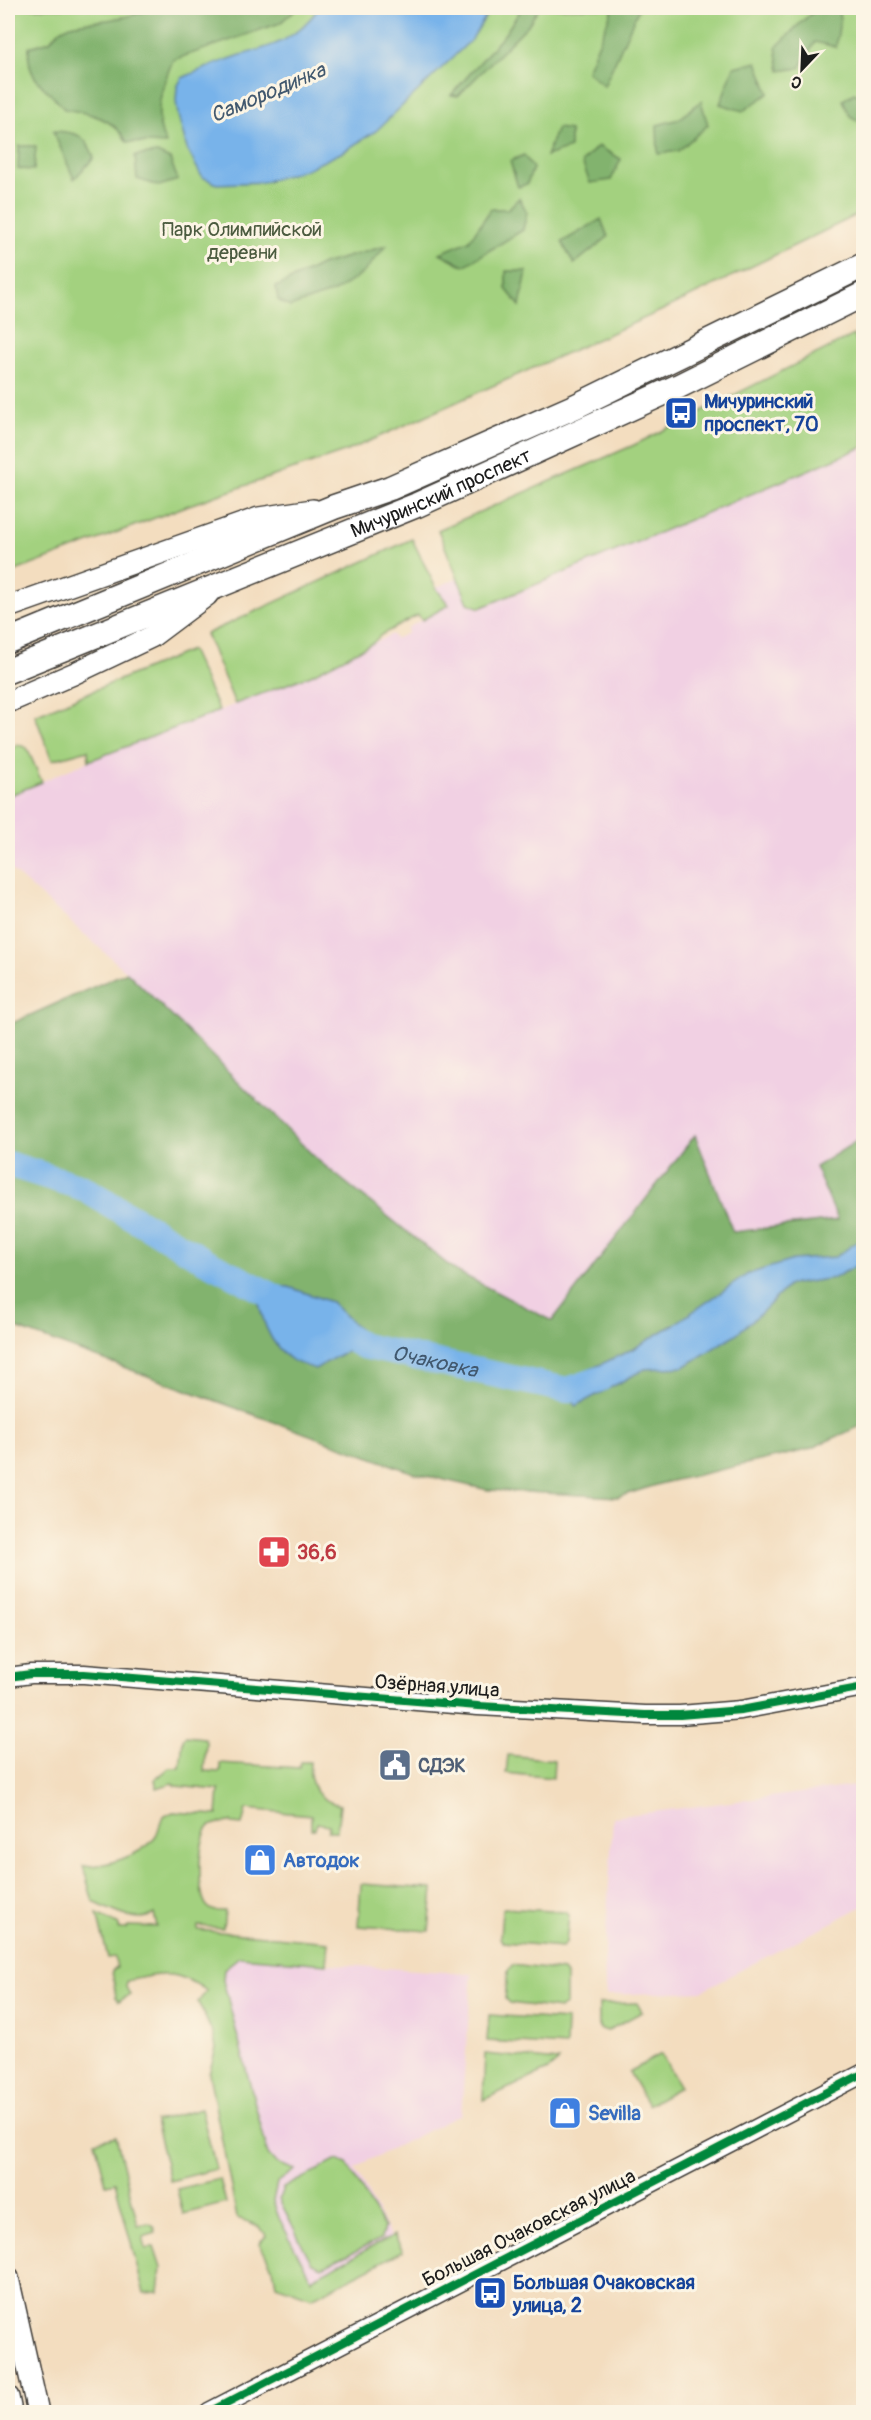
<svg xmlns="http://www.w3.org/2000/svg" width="871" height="2420" font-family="Pangolin,sans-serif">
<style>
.built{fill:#f1d0e3}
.green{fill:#a3d17f;stroke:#60764e;stroke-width:1.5}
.forest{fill:#82b36e;stroke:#4f6845;stroke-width:1.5;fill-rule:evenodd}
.water{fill:#78b3ea;stroke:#4a6883;stroke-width:1.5}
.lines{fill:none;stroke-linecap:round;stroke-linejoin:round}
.river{stroke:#78b3ea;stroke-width:26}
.tertiary-casing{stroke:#3c3934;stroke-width:21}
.secondary-casing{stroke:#3c3934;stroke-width:24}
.primary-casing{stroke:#3c3934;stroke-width:27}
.tertiary{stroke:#fff;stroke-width:18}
.secondary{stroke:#fff;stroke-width:21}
.primary{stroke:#fff;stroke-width:24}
.cycleway-casing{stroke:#fcf5e5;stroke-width:11}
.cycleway{stroke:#00873e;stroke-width:8}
.labels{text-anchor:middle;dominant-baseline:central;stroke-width:6;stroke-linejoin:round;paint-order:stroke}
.park-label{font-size:20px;fill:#4b5b3f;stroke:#fcf5e5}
.transit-label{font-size:20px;font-weight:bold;fill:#164399;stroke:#fcf5e5;text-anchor:start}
.street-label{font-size:20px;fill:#1c1c1c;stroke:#fcf5e5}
.health-label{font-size:20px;font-weight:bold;fill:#be3a42;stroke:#fcf5e5;text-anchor:start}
.service-label{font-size:20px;font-weight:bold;fill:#4e5e75;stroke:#fcf5e5;text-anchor:start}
.shop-label{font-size:20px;font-weight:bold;fill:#366cbe;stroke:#fcf5e5;text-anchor:start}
.water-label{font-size:21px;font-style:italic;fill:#41586e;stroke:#fcf5e5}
</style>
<rect width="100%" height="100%" fill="#fcf5e5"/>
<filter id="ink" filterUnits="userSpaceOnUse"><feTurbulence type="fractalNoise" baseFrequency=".0167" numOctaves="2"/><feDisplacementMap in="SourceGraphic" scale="12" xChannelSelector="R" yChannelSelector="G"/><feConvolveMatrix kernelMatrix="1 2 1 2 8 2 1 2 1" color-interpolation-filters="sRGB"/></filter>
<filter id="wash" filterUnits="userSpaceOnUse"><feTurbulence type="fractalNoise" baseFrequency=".008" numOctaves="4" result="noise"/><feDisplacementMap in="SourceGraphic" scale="24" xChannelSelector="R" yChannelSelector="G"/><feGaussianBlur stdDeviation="1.35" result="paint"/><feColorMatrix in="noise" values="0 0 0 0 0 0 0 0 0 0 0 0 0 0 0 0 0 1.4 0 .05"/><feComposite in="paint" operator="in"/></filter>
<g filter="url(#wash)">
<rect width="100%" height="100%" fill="#f3ddbf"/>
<g class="built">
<path d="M863,392V1137L815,1167L839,1220L733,1232L694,1136L553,1321L456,1271L319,1161L127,972L8,867V796L89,761L311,675L392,634L395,639L408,633L407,628L448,605L436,588L722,451Z"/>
<path d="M863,1785V1906L701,1991L606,1995L604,1967L613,1817Z"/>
<path d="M217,1956L472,1974L461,2114L369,2160L355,2169L391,2237L311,2279L279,2218L262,2203Z"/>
</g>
<g class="green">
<path d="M8,8H863V212L665,309L347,451L189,505L8,574Z"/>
<path d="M854,335L863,357V447L480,608L468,603L438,530L634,445Z"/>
<path d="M412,539L436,588L449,605L422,620L418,615L381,635L373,643L311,675L235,704L206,634Z"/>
<path d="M191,650L219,711L89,761L88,750L52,760L35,715Z"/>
<path d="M17,744L27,748L42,782L8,796V754Z"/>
<path d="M185,1736L204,1738L206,1742L204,1771L220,1772V1763L299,1768L300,1762H310C308,1785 317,1800 340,1805L337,1831H328L329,1825L317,1823L315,1829H311V1815L246,1809L242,1825L232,1824L231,1822C224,1823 215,1822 209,1827C198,1837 196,1896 208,1907C213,1912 219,1911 225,1911L223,1928L198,1926V1930L329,1942L327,1964L239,1957L224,1969L223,1980L268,2154L276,2163L295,2170L277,2183L273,2201L279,2218L311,2279L394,2235L403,2251L312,2298L276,2285L273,2269L259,2243L266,2236C262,2225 248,2222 237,2218L209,2074L216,2048L213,2034L198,2002L207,1991C176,1969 162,1973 127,1981L126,1987L130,1995L119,2001L116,1997L112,1971L117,1968L115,1957L108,1958L97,1914L119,1925V1929H127L128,1926L157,1927L154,1914C136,1925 112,1910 93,1902L83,1866C104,1867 140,1856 154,1839C158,1834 160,1823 163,1817L173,1812L217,1815L219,1790L175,1786L172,1783L157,1788L155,1780L169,1768H180L183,1739Z"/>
<path d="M508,1755L554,1760L553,1778L506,1773Z"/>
<path d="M361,1884L433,1889L429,1931L358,1926Z"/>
<path d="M504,1908L565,1912L569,1915L566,1943L562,1947L503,1942L500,1938L502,1910Z"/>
<path d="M512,1965L563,1971L566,1975V2003L560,2009L509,2003L505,1999L508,1971Z"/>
<path d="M637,2003L642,2012L607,2031L599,2028V2004Z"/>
<path d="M489,2015L567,2020L566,2046L487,2041Z"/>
<path d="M485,2054L559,2061L548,2070L483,2100Z"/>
<path d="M661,2054L680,2087L648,2105L629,2072Z"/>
<path d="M201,2109L216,2169L170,2181L155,2121Z"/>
<path d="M116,2136L138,2225L149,2223L154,2226L156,2233L143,2237L146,2249L154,2247L161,2268L158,2292L144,2293L115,2182L106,2184L95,2141Z"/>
<path d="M337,2160L347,2164L384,2227L381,2239L322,2267L311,2262L279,2199L283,2188Z"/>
<path d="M220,2179L226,2203L183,2214L177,2189Z"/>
</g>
<g class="forest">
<path d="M153,8H297L280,23L173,60C161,88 152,116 166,144L127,142C114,118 90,113 64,109C45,84 26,82 29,47L50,41C65,18 90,24 113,19C127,17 141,13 153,8Z"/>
<path d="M522,8H539L528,25L458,96L451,95L504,35Z"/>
<path d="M613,8H639L604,86L587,71Z"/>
<path d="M820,8H838L840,19L836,47L815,42L800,68L780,71L776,47C790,35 804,16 820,8Z"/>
<path d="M757,62L769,93L743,111L720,104L734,67Z"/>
<path d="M854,93L863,97V124L850,116L843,100Z"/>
<path d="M701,101L708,125L678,151L658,154L657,125L679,119Z"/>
<path d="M557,128L570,130V148L546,156Z"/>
<path d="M53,131C76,132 86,134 94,158L74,179Z"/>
<path d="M19,146H36L34,170L18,169Z"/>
<path d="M598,146L621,159L611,180L590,183L582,162Z"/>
<path d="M157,153L170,159L178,180L159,186L137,179L135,156Z"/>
<path d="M524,155L533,168L527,184L518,187L510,161Z"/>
<path d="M519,198L527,212L523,230L464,266L440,253L469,241L491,209H508Z"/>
<path d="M601,219L608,237L574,264L562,242Z"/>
<path d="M386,246L364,272L336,291L290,307L278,300L276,287L323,264Z"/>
<path d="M506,271H527L520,306L506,289Z"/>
<path d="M127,972L319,1161L456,1271L552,1321L695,1135L733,1232L838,1220L815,1167L863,1137V1425L807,1450L663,1483L618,1497L488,1490L414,1473L8,1325V1025ZM255,1286L289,1287L363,1346L341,1354L314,1368Z"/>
</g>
<g class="water">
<path d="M319,8H491L472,39L376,131L343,152L307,169L264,182L217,184L202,177L187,149L178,115L176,101L177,87L182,78C200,70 219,62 238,56C276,45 294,41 319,8Z"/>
<path d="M863,1238V1262L834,1278L789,1285L761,1313L736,1334L684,1367L645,1369L576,1406L567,1390L574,1377L635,1348L676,1323L748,1274L793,1260L835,1257Z"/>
<path d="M255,1285L289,1287L331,1302L360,1330L363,1346L341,1354L315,1369C308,1366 298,1364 292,1360C266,1343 261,1314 255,1285Z"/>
</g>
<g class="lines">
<g class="river">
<path d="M8,1164L81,1187L206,1261L285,1302"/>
<path id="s1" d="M333,1329L363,1346L567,1390L600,1379"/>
</g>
</g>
</g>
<g filter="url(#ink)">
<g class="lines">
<defs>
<g id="tertiary">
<path d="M8,1677L31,1674H84L478,1706L645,1715H680L741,1710L864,1687"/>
<path d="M209,2412L864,2073"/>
</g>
<g id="secondary">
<path d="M8,607L259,518L313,510"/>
<path d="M8,702L73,674L151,637L207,595"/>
<path d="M8,2278L38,2412"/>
<path d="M8,2397L11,2412"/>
</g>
<g id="primary">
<path d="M8,641L334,507L390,488L576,406L864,265"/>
<path id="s2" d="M8,671L417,505L679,386L864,294"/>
</g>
</defs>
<use href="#tertiary" class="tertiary-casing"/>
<use href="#secondary" class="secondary-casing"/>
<use href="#primary" class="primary-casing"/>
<use href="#tertiary" class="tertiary"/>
<use href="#secondary" class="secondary"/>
<use href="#primary" class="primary"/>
<defs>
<g id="cycleway">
<path d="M8,1677L31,1674H84L478,1706L645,1715H680L741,1710L864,1687"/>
<path d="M209,2412L864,2073"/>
</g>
</defs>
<use href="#cycleway" class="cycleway-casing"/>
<use href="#cycleway" class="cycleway"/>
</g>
</g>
<defs>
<symbol id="bus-square" viewBox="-11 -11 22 22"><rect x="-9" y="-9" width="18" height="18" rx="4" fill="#1a4fb4" stroke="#fcf5e5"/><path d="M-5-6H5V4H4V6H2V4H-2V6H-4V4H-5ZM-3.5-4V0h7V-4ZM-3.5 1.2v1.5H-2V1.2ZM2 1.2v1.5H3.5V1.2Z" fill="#fff"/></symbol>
<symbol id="pharmacy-square" viewBox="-11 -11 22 22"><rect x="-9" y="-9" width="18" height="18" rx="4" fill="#e0444e" stroke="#fcf5e5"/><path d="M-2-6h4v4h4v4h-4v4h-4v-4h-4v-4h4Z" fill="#fff"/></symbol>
<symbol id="civic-square" viewBox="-11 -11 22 22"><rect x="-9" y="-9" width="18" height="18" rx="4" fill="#5c6f8a" stroke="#fcf5e5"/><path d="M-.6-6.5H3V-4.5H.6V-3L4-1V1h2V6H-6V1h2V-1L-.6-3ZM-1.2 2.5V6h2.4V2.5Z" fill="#fff"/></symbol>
<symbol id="shop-square" viewBox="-11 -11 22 22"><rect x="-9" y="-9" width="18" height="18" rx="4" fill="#3f7fe0" stroke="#fcf5e5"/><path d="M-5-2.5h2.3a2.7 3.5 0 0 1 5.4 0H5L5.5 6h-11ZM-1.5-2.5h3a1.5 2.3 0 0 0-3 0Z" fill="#fff"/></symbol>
</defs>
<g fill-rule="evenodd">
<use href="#bus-square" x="662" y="394" width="38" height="38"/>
<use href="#pharmacy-square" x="255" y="1533" width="38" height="38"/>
<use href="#civic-square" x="376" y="1746" width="38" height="38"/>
<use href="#shop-square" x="241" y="1841" width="38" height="38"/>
<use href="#shop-square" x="546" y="2094" width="38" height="38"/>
<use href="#bus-square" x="471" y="2274" width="38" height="38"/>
</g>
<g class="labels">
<g class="park-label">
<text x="242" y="229">Парк Олимпийской<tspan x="242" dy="23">деревни</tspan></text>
</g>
<g class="transit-label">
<text x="704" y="401">Мичуринский<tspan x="704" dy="23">проспект, 70</tspan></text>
<text x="513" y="2282">Большая Очаковская<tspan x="513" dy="23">улица, 2</tspan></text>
</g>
<g class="street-label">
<text stroke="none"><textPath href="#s2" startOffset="468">Мичуринский проспект</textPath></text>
<text transform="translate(437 1686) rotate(4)">Озёрная улица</text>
<text transform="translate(529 2228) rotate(-27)">Большая Очаковская улица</text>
</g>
<g class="health-label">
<text x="297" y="1552">36,6</text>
</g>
<g class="service-label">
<text x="418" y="1765">СДЭК</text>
</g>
<g class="shop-label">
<text x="283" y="1860">Автодок</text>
<text x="588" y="2113">Sevilla</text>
</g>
<g class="water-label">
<text transform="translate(268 93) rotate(-23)">Самородинка</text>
<text stroke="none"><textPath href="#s1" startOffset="108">Очаковка</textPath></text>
</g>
</g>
<rect width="871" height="2420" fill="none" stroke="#fcf5e5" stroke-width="30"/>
<g transform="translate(802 69) rotate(203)" stroke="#fcf5e5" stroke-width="4.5" paint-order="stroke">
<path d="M0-4.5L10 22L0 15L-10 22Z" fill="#1c1c1c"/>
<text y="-9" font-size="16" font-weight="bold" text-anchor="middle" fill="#1c1c1c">С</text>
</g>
</svg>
